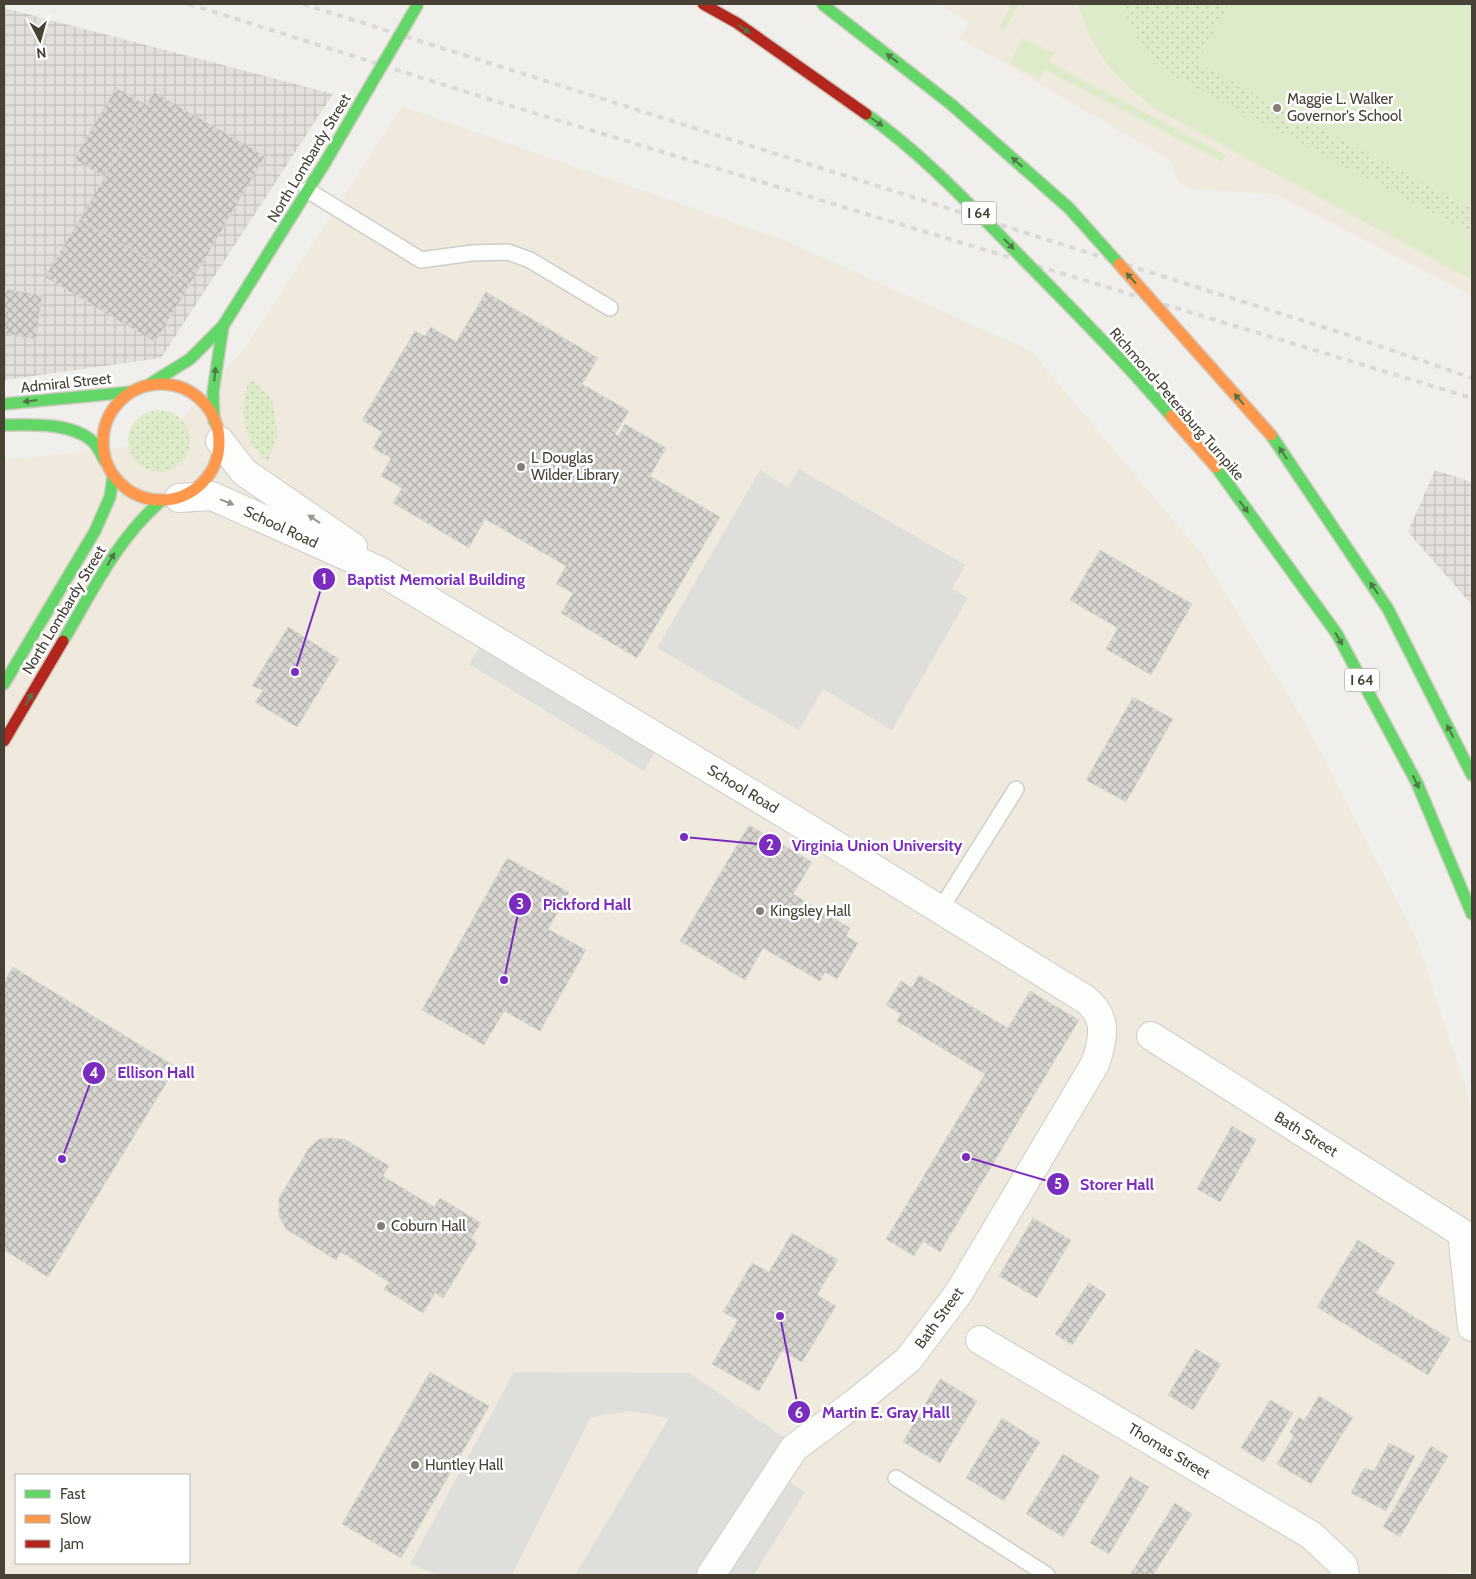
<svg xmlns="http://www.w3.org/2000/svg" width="1476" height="1579" font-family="Cabin,sans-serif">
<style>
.industrial{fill:url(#industrial-grid)}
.education{fill:#efeadd;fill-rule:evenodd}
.grass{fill:url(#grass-dots)}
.pitch{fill:#deebcb}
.parking{fill:#e0deda}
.building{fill:url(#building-cross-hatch);stroke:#d9d6d0}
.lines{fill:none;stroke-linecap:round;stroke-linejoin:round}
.lane-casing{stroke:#cfcdc8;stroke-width:18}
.street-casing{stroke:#cfcdc8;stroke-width:30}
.fast-casing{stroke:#d0ccc2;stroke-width:14}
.slow-casing{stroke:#d0ccc2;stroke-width:14}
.jam-casing{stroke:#d0ccc2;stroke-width:14}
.lane{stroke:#fdfdfc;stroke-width:15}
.street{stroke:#fdfdfc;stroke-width:28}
.fast{stroke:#63d668;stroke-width:11}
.slow{stroke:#ff974d;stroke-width:11}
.jam{stroke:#b3261e;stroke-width:11}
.rail{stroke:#d9d9d8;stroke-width:4;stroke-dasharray:6 6;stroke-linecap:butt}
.fast-bridge-casing{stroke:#d0ccc2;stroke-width:14;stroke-linecap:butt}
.slow-bridge-casing{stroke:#d0ccc2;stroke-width:14;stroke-linecap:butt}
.jam-bridge-casing{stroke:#d0ccc2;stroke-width:14;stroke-linecap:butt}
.fast-bridge{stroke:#63d668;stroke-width:11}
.slow-bridge{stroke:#ff974d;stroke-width:11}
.jam-bridge{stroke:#b3261e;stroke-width:11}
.oneway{fill:#517548}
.oneway2{fill:#99968f}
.poi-dot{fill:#827e75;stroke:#fff;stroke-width:2}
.labels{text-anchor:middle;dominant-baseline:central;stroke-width:5;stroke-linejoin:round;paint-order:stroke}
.shield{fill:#fff;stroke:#7e7a72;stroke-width:1}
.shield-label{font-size:14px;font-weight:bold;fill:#474136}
.poi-label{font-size:15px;fill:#474136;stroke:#fff;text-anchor:start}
.street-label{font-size:15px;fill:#474136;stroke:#fff}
.leader{fill:none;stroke:#7b2cbf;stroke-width:2}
.callout-dot{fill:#7b2cbf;stroke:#fff;stroke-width:2}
.mark-label{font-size:15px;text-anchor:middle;font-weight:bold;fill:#fff}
.callout-label{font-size:16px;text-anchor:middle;font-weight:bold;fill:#7b2cbf;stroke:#fff;stroke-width:5;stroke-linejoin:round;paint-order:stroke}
</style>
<defs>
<pattern id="industrial-grid" width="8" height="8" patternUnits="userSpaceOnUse" patternTransform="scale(1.25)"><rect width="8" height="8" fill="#e3dfda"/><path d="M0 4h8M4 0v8" fill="none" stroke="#c4c1bc"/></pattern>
<pattern id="grass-dots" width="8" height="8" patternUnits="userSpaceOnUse" patternTransform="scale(1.25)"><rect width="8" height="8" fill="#deebcb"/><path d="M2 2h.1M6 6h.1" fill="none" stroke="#c0cbaf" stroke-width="1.8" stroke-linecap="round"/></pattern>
<pattern id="building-cross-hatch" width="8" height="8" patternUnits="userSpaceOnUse" patternTransform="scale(1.25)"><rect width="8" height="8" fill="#d9d6d2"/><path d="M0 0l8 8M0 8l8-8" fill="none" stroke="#b2afab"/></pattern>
</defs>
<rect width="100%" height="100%" fill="#f1efeb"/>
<g class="industrial">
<path d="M4,8L333,94L161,358L4,380Z"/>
<path d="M1435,470L1472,482V605L1408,532Z"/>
</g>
<g class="education">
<path d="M939,4H1472V295L1274,194L1189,189L1179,182L1170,160L960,38L969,23Z"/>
<path d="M402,106L784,240L1031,351L1201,553L1310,731L1418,942L1472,1108V1571L1433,1575H4V460L162,443L247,345ZM16,1475H189V1563H16Z"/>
</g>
<g class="grass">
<path d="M1121,4H1472V234L1178,79C1153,58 1129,37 1121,4Z"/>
<path d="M250,378L269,395L272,401L278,434L268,462C241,439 238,410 250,378Z"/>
<circle cx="159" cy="441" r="31"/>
</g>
<g class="pitch">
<path d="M1012,4H1019L1004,31L999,28Z"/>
<path d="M1078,4H1121C1129,37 1153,58 1178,79L1472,234V280L1157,110C1117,79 1092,55 1078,4Z"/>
<path d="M1229,4H1472V209L1197,63Z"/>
<path d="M1023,38L1054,53L1049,62L1226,155L1222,162L1045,70L1040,79L1009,63Z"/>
</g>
<g class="parking">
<path d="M799,469L965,565L952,589L968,598L892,730L823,689L799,730L657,648L760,470L788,487Z"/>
<path d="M482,643L657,748L644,771L469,664Z"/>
<path d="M514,1372L689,1373L806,1452L783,1479L805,1492L754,1575H575L669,1418L631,1411L591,1417L512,1575H440L410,1564Z"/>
</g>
<g class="building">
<path d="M116,88L147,105L104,177L74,159Z"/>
<path d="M154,92L265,156L190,284L80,219Z"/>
<path d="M80,219L190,284L155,342L45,277Z"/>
<path d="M4,289L42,295L36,339L4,334Z"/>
<path d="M486,292L598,358L582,384L629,411L615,434L618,436L625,424L666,448L650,476L720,517L637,658L561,613L573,593L556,584L566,566L485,519L469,548L393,503L402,488L381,476L391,458L373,448L382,432L362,420L415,331L425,336L431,327L456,342Z"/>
<path d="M1100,550L1192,604L1151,675L1106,649L1118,628L1070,600Z"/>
<path d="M288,627L339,659L297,727L255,702L263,690L252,686Z"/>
<path d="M1133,697L1173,719L1126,802L1086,780Z"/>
<path d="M749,825L812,862L793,894L850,928L846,936L858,943L837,979L825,972L820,981L763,948L745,980L680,941Z"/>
<path d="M507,858L569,892L548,929L586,950L540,1031L504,1011L484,1045L422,1010Z"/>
<path d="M13,967L176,1067L48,1277L4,1250V982Z"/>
<path d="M919,975L1008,1028L1030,991L1079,1020L940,1252L923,1241L914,1256L886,1239L985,1074L897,1021L901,1014L886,1005L901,981L912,988Z"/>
<path d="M1232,1126L1256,1140L1220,1202L1197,1189Z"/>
<path d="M333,1138L346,1140L389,1166L383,1176L434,1207L440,1198L481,1223L471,1238L477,1243L443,1298L435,1293L423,1313L384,1289L389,1282L341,1252L336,1260L286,1229L279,1216V1198L309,1148L319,1139Z"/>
<path d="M1033,1218L1071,1240L1037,1298L999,1276Z"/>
<path d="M792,1233L838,1260L817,1295L836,1306L802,1362L782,1351L759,1391L712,1364L738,1320L723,1312L752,1263L769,1272Z"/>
<path d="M1358,1240L1395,1263L1376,1293L1450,1339L1428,1375L1317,1307Z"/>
<path d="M1089,1283L1106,1294L1072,1345L1055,1334Z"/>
<path d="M1196,1349L1221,1364L1193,1410L1168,1395Z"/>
<path d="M430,1372L489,1406L401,1558L342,1524Z"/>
<path d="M940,1379L977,1401L940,1463L903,1442Z"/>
<path d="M1319,1396L1353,1417L1311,1484L1277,1464L1294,1435L1290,1432L1299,1417L1304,1421Z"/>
<path d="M1270,1400L1293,1413L1264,1462L1241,1448Z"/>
<path d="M1002,1418L1040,1442L1004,1501L966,1478Z"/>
<path d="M1389,1443L1415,1456L1386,1511L1351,1493L1364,1468L1374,1471Z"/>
<path d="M1431,1446L1448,1456L1400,1537L1383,1527Z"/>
<path d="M1063,1454L1100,1476L1063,1537L1026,1514Z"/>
<path d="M1130,1476L1149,1487L1109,1554L1090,1543Z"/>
<path d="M1175,1503L1192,1514L1153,1575H1130Z"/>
</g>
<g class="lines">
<defs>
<g id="lane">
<path d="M307,190L421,260L472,253L508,252L530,260L610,308"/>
<path d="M940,910L1016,789"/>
<path d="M896,1478L1047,1575"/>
</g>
<g id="street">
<path d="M220,441L244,472L353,547"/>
<path d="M179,498L212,496L380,571L795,820L1085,999C1108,1016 1104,1039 1095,1064L958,1294L908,1360L855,1403L794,1448L711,1575"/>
<path d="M1151,1036L1462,1233L1472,1327"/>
<path d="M980,1340L1311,1535L1343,1565L1345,1575"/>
</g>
<g id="fast">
<path d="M150,384L190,359L223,326L326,161"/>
<path d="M4,404L131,392"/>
<path d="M214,421L213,392L223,326"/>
<path d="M4,425C30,425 71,422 92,441C98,446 101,455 105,461"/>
<path d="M1271,435L1388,609L1472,775"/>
<path d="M1216,467L1337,634L1417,783L1472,914"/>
<path d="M63,641C92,592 117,539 161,501"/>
<path d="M4,684L95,531L110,497L113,477"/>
</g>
<circle id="slow" cx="161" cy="442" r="58"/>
<path id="jam" d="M4,741L63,641"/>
</defs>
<use href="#lane" class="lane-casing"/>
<use href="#street" class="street-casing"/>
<use href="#fast" class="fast-casing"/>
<use href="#slow" class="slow-casing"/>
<use href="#jam" class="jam-casing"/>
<use href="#lane" class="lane"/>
<use href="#street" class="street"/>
<use href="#fast" class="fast"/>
<use href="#slow" class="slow"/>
<use href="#jam" class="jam"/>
<g class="rail">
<path d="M189,4L495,101L1472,398"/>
<path d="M303,4L1345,334L1472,378"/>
</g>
<defs>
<g id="fast-bridge">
<path d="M822,4L952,105L1069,208L1119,264"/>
<path d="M866,114C923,154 973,208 1022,258C1073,310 1124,361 1171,416"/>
<path d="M326,161L418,4"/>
</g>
<g id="slow-bridge">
<path d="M1119,264L1271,435"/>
<path d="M1171,416L1216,467"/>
</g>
<path id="jam-bridge" d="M703,4L737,23L866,114"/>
</defs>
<use href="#fast-bridge" class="fast-bridge-casing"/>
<use href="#slow-bridge" class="slow-bridge-casing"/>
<use href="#jam-bridge" class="jam-bridge-casing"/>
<use href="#fast-bridge" class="fast-bridge"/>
<use href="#slow-bridge" class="slow-bridge"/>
<use href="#jam-bridge" class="jam-bridge"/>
</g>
<defs><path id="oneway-solid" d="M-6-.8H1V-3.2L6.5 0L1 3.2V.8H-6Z" transform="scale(1.25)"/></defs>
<g class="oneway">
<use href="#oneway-solid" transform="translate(744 29) rotate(35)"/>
<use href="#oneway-solid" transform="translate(892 58) rotate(-142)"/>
<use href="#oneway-solid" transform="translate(877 122) rotate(35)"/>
<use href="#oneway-solid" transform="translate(1017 162) rotate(-139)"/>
<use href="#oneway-solid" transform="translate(1009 244) rotate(46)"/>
<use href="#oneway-solid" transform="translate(1131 278) rotate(-132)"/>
<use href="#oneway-solid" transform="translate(215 374) rotate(-84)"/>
<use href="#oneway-solid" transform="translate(1239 399) rotate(-132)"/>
<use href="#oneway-solid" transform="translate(30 401) rotate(173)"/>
<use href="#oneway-solid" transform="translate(1283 453) rotate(-124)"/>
<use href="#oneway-solid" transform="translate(1244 507) rotate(54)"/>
<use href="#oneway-solid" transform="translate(111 559) rotate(-59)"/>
<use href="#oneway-solid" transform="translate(1374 588) rotate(-124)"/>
<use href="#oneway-solid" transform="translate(1339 639) rotate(60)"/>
<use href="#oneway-solid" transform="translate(29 699) rotate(-59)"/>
<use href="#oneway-solid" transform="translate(1450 731) rotate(-117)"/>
<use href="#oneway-solid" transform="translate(1416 782) rotate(64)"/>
</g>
<g class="oneway2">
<use href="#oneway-solid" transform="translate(227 502) rotate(21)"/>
<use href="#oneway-solid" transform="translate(314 519) rotate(-146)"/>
</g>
<g class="poi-dot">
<circle cx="1277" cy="108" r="5"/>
<circle cx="521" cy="467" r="5"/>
<circle cx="760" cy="911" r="5"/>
<circle cx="381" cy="1226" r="5"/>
<circle cx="415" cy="1465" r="5"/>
</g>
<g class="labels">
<g class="shield">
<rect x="961.5" y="201.5" width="35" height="23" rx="4"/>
<rect x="1344.5" y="668.5" width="35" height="23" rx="4"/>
</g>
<g class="shield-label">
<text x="979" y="213">I 64</text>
<text x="1362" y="680">I 64</text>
</g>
<g class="poi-label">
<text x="1287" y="99">Maggie L. Walker<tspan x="1287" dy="17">Governor's School</tspan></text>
<text x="531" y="458">L Douglas<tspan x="531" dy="17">Wilder Library</tspan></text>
<text x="770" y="911">Kingsley Hall</text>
<text x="391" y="1226">Coburn Hall</text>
<text x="425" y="1465">Huntley Hall</text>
</g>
<g class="street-label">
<text transform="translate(309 158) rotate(-59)">North Lombardy Street</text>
<text transform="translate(66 383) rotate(-6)">Admiral Street</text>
<text transform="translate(1177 404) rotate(49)">Richmond-Petersburg Turnpike</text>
<text transform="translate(281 527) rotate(25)">School Road</text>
<text transform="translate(64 610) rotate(-59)">North Lombardy Street</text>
<text transform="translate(743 789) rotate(31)">School Road</text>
<text transform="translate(1306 1134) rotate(32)">Bath Street</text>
<text transform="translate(939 1318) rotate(-54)">Bath Street</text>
<text transform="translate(1169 1451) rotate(31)">Thomas Street</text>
</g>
</g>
<path class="leader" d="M295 672L324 579M684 837L770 845M504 980L520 904M62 1159L94 1073M966 1157L1058 1184M780 1316L799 1412"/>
<g class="callout-dot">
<circle cx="295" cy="672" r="5"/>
<circle cx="684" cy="837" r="5"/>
<circle cx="504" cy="980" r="5"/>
<circle cx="62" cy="1159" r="5"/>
<circle cx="966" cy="1157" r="5"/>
<circle cx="780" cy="1316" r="5"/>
<circle cx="324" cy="579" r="12"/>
<circle cx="770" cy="845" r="12"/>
<circle cx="520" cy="904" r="12"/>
<circle cx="94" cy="1073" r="12"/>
<circle cx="1058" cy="1184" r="12"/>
<circle cx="799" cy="1412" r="12"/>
</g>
<g class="mark-label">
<text x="324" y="584">1</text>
<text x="770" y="850">2</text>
<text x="520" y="909">3</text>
<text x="94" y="1078">4</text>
<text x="1058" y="1189">5</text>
<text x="799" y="1418">6</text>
</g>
<g class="callout-label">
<text x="436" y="585">Baptist Memorial Building</text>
<text x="877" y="851">Virginia Union University</text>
<text x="587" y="910">Pickford Hall</text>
<text x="156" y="1078">Ellison Hall</text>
<text x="1117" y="1190">Storer Hall</text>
<text x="886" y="1418">Martin E. Gray Hall</text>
</g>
<rect width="1476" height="1579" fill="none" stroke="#474136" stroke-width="10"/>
<rect x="15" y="1474" width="175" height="90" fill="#ffffff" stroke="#b5b3af"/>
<rect x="25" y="1490" width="25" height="8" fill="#63d668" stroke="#b5b3af"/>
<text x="60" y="1499" font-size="15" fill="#474136">Fast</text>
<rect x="25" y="1515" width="25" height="8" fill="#ff974d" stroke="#b5b3af"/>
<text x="60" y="1524" font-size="15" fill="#474136">Slow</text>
<rect x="25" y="1540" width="25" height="8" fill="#b3261e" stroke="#b5b3af"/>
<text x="60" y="1549" font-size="15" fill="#474136">Jam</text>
<g transform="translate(40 40) rotate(174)" stroke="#ffffff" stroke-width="4" paint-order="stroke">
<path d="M0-4L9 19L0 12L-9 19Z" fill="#474136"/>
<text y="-8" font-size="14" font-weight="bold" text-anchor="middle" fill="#474136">N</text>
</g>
</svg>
